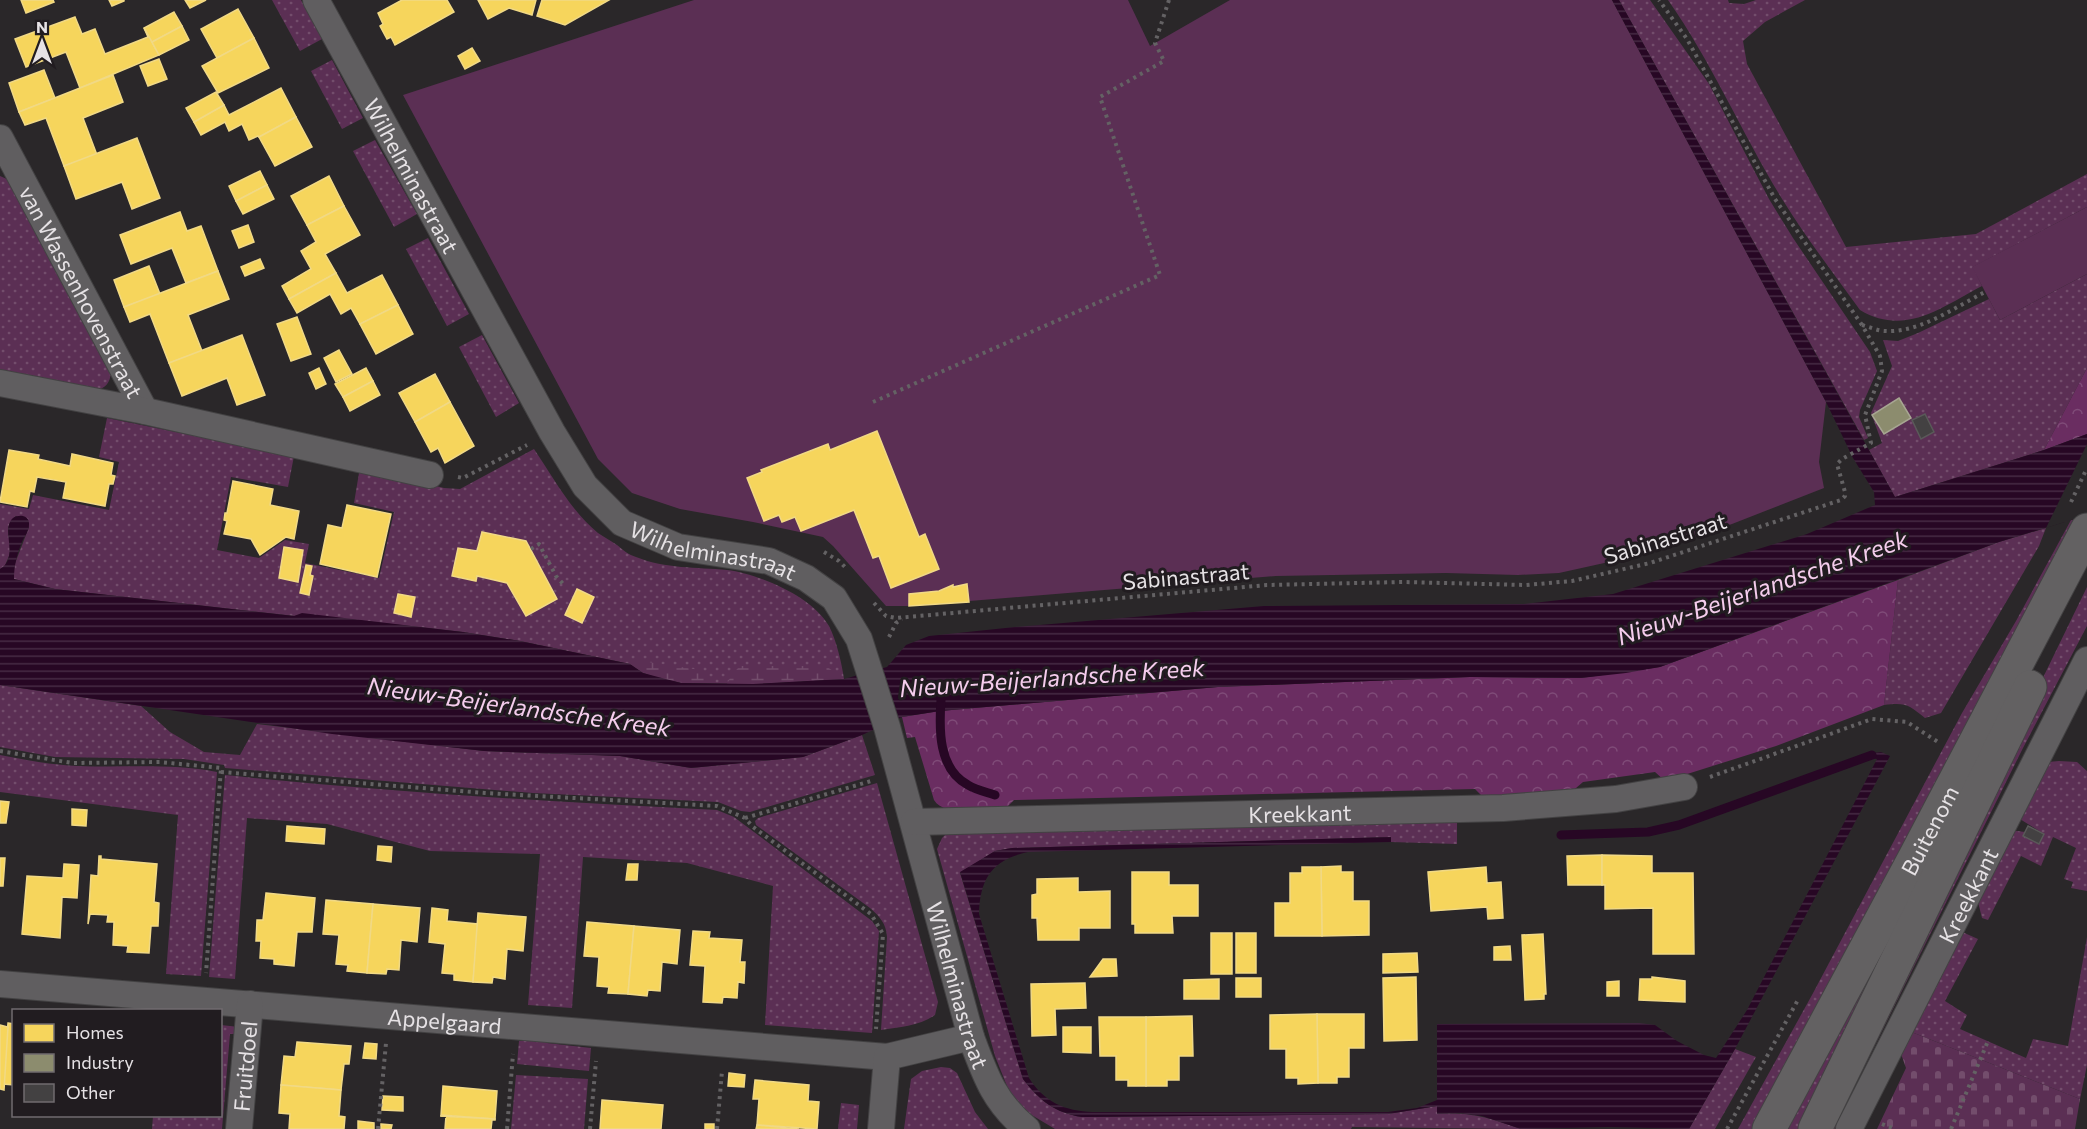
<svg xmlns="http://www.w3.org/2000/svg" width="2087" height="1129" font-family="Commissioner,sans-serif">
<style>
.green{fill:url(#green-dots)}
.forest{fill:url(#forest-crowns)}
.wetland{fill:url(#wetland-marsh)}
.cemetery{fill:url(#cemetery-stones)}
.pitch{fill:#5b2f54}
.water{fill:url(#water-rules)}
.pier{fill:#2a2729}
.homes{fill:#f6d55c;stroke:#f1d985;stroke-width:1.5}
.industry{fill:#8c8c6e;stroke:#a7a692;stroke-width:1.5}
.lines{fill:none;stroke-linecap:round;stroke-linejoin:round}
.stream{stroke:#270724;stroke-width:9}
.building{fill:#434142;stroke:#5a5959;stroke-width:1.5}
.minor-casing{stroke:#434243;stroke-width:28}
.secondary-casing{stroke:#434243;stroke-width:35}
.path{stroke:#646264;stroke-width:4;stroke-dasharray:3 4.5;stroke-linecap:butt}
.minor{stroke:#605e60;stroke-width:26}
.secondary{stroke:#636162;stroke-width:33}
.labels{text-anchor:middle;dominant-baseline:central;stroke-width:6;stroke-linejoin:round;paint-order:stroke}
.street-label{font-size:22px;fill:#e6e2e5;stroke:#211c20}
.water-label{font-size:24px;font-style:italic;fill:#f5cded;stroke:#211c20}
</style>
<defs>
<pattern id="green-dots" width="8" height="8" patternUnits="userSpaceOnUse" patternTransform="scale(1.5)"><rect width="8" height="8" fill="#5b2f54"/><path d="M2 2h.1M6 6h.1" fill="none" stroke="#734d6c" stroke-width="1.8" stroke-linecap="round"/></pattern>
<pattern id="forest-crowns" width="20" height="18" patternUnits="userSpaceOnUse" patternTransform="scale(1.5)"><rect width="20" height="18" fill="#6a2d61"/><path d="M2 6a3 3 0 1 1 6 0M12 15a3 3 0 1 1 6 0" fill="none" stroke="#7f4b78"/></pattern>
<pattern id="wetland-marsh" width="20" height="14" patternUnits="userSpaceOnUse" patternTransform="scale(1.5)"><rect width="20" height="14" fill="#5b2f54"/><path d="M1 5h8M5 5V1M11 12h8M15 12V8" fill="none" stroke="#734d6c"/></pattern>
<pattern id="cemetery-stones" width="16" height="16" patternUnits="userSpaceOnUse" patternTransform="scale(1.5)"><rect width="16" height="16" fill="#5b2f54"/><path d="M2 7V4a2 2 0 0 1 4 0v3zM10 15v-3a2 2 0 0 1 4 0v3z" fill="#734d6c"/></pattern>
<pattern id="water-rules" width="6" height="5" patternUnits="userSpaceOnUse" patternTransform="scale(1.5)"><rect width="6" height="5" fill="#270724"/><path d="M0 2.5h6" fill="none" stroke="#462b44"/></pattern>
</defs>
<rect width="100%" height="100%" fill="#2a2729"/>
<g class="green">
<path d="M272,0H301L322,39L300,51Z"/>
<path d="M1619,0H1650L1709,84L1769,199L1793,238L1870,352L1877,371L1860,410L1859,417L1868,438L1864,440Z"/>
<path d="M1668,0H1728L1729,3L1744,4L1756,0H1805L1765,22L1743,41L1747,64L1846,247L1976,234L2087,174V207L1973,267L1982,286C1942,307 1905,337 1860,310C1834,274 1807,239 1784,202C1743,136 1713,64 1668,0Z"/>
<path d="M332,60L363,118L342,129L311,71Z"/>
<path d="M375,140L417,214L394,227L353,151Z"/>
<path d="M0,176L9,180L111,372C110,383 106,388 95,391L0,372Z"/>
<path d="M428,238L469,314L447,326L406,249Z"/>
<path d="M2087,274V368L2044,450L1895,497L1869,450L1882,443L1871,413L1892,366L1883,340L1898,341L1918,333L1989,299L2000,320Z"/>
<path d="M482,335L519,403L496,417L459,347Z"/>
<path d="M107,418L294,456L288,487L231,477L217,550L259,558L285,540L309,544L305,563L379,578L394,512L354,503L360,467L444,488L460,489L534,449C553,477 571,511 598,533C604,537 611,541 617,545C623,550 629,555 636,557C666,569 696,567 727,570C759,574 812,596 829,626C836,639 842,664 844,679L753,684L681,683L643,673L630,664L520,641L463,632L302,614L295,616L81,592L55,589L14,579V566L29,527L16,516C2,527 11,537 10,552C9,557 6,562 5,566L0,569V504L29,509L33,495L109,510L119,462L99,457Z"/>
<path d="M2083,516L1758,1129H1738L1812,995L1962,713L2016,621L2071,520Z"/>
<path d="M2046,528L2039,546L1941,713L1925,718C1909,705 1906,702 1884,705L1898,580L1999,542Z"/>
<path d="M2087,587V626L2023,748L1849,1097L1836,1129H1824Z"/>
<path d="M0,685L141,706L170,732L204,752L240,755L257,724L484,751L620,756L691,768L803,757L862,735L875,775L750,812L741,811L718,802L533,793L225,768L224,765L184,759L55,757L0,747Z"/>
<path d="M0,755C26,760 52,765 78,766C125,768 171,763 217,772L201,976L166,974L178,815L0,792Z"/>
<path d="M2059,761L2077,762L2087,771V891L2071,888L2073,882L2064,879L2076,848L2053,837L2041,866L2021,856L1988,920L1982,918L1976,894L2009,830L2025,832L2023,836L2039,844L2044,834L2015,816L2048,762Z"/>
<path d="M225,775C389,792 553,802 717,810L734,817L872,921L879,931L872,1033L765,1025L773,886L687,863L583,857L572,1008L528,1005L540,854L430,851L327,824L247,818L235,979L209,977Z"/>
<path d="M877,783L938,1002L935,1015C920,1026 899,1027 881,1030L887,937C886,923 880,917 870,908L756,825L755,821L758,818Z"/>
<path d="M1457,818V844L1391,842V837L1012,848L995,851L960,873L1023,1079C1039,1100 1055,1113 1082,1117L1388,1114L1437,1106L1438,1114C1472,1112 1489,1118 1521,1129L1352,1127L1351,1129H1055L1025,1111L1009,1091L995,1056L937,849L942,838L947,833Z"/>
<path d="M1924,865L1802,1129H1780Z"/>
<path d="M1960,931L1978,939L1945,1001L1967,1015L1960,1029L2026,1058L2033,1039L2068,1046L2087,937V1065L2080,1099L1909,1031Z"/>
<path d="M221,1025L239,1027V1034H230L222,1129H152L153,1116H220Z"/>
<path d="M536,1036L541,1037L547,1043L591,1048L589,1071L517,1064L519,1041H531Z"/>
<path d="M1735,1049L1756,1057L1715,1129H1689Z"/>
<path d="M941,1067L950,1068L957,1073L975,1112L988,1129H904L911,1079L922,1071Z"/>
<path d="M516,1075L588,1079L584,1129H511Z"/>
<path d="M841,1103L859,1105L857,1129H838Z"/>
</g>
<g class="forest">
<path d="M2087,368V434L2044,450Z"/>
<path d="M1898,580L1884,705L1776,746L1665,781L1655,772L1583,782L1569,794L1484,798L1475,789L1014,800L1004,810C985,810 944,817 934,800L915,737L907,738L902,717L940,711L1218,687L1470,677L1581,678L1660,667Z"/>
</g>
<g class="wetland">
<path d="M635,660L700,670L709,680L708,683C681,683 652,681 630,664Z"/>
<path d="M741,666H826L844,679L753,684H727L733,672Z"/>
</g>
<path class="cemetery" d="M1909,1031L2080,1099L2075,1129H1877L1906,1068L1900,1051Z"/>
<g class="pitch">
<path d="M694,0H1128L1150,46L1230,0H1612L1826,402L1819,462L1824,488L1732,524L1636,556L1559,573L1518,575L1446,573L1276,576L909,606H886L833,546L823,537L753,522L680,509L632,493L598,459L403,95Z"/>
<path d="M2087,207V274L2000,320L1972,267Z"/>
</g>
<g class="water">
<path d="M1612,0H1619L1895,497L2044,450L2087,434V515L1999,542L1660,667L1626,673L1581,678L1470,677L1218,687L940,711L902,717L862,735L803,757L691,768L620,756L484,751L332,734L0,685V569C20,557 0,530 13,518C19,514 30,515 29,525C29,531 24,537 22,542C17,554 14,566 14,579L55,589L294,616L302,613L463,632L520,641L630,664L643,673L681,683L753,684L844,679L887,667L906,645L929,636L1015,627L1264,606L1524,604L1613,594L1807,534L1875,505L1874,492L1853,458L1826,402Z"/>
<path d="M1881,752L1890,756L1735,1049L1689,1129L1608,1127L1521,1129L1482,1116L1459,1113L1437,1114V1106L1388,1114L1082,1117C1055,1113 1039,1100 1023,1079L960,872L995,851L1012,848L1391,837V842L1028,852C992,860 980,878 979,914L1029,1078C1044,1102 1065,1111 1093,1112H1388L1417,1108L1437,1100V1024L1639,1023L1655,1025L1677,1041L1704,1055L1716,1058L1747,1010L1877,759L1863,757L1866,754Z"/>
</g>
<path class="pier" d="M2087,444V515L2046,528Z"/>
<g class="homes">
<path d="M21,0H53L54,2L26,13Z"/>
<path d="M109,0H124V1L112,6Z"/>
<path d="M185,0H206L190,8Z"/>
<path d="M402,0H447L454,12L395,45L391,37L387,39L380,26L383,24L378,13Z"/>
<path d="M478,0H536L532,15L509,8L488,19Z"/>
<path d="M542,0H609L565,25L537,16Z"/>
<path d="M238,9L254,38L217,58L201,29Z"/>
<path d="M174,12L182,26L152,42L144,28Z"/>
<path d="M75,17L82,34L95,29L105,54L148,37L144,28L159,55L80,88L66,52L26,67L15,39Z"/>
<path d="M182,26L189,40L159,55L152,42Z"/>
<path d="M254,38L269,68L218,93L202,66Z"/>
<path d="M472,48L480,61L465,69L458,56Z"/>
<path d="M159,59L167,79L148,86L140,66Z"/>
<path d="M44,70L55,98L19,112L9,83Z"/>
<path d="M113,75L123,102L83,118L97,155L64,166L46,118L25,125L19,112Z"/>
<path d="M281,88L296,117L259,137L258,136L249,140L242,124L229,131L225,122L201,135L194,122L224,105L229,115Z"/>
<path d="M216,92L224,105L194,122L186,108Z"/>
<path d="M296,117L312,147L275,166L259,137Z"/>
<path d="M137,138L160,198L132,209L122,182L76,199L64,166Z"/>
<path d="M260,171L267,185L236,201L229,186Z"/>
<path d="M329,176L344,206L307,225L291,196Z"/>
<path d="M267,185L274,199L243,214L236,201Z"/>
<path d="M344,206L360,235L325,254L336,273L289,299L282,286L311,269L301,251L316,242L307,225Z"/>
<path d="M180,212L187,231L201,226L218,271L186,283L172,248L131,264L120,235Z"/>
<path d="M248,225L254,242L239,248L232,231Z"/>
<path d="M260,259L264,268L245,276L241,267Z"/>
<path d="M149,266L160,294L124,307L114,280Z"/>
<path d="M218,271L229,299L188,315L202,351L169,363L150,314L130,322L124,307Z"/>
<path d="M336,273L347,293L382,275L398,305L360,324L351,308L341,314L330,294L297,313L289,299Z"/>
<path d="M398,305L413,334L376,354L360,324Z"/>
<path d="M297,317L311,354L291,361L277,324Z"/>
<path d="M242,335L265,395L237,405L227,378L182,396L169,363Z"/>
<path d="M339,350L352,374L336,382L324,358Z"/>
<path d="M319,368L326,384L316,389L309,373Z"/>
<path d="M366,368L373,381L343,397L335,384Z"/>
<path d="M435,374L450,402L415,422L399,393Z"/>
<path d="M373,381L380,395L350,411L343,397Z"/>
<path d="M450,402L474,446L445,463L438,448L431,452L415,422Z"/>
<path d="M877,431L919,537L925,534L939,569L891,588L879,556L873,558L854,510L801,531L795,517L782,522L779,515L764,521L747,478L762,472L761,470L828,444L830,450Z"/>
<path d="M9,450L39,455L38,459L70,466L72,454L113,463L111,475L115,476L113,484H109L105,506L63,498L66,482L37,477L34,492L30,491L27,507L0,502Z"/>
<path d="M233,481L273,489L270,505L299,511L294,539L286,537L260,555L251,539L224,534L227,521L224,520L225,513H227Z"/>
<path d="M347,505L391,514L377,577L320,564L328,525L342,528Z"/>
<path d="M482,532L526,541L557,599L526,616L507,583L477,576L476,581L452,576L458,548L477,551Z"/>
<path d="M284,547L303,550L298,582L279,578Z"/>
<path d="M306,565L312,566L310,575L313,576L309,595L300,593Z"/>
<path d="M967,584L969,602L909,606V594L939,591L953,585V587Z"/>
<path d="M577,589L594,597L582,623L565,615Z"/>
<path d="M398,594L415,597L411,617L394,613Z"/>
<path d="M0,801L9,802L6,823H0Z"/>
<path d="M72,809L87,810L86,826L72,825Z"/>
<path d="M287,826L325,829L324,844L286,841Z"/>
<path d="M378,846L392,847L391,862L377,860Z"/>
<path d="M1602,855V885H1568L1567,856Z"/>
<path d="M1602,855L1652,856V873H1693L1694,954H1653V908L1605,909V885H1602Z"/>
<path d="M99,856H101V859L157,864L154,902L159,903L158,926H151L149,953L127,952L128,946L113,945L114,922H107L108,915L90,914L88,924L91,875L98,876Z"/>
<path d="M0,858H5L3,886H0Z"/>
<path d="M64,864L79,865L77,898L62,897L60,938L22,934L27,876L63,878Z"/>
<path d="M628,864H638L637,880H626Z"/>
<path d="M1341,866V872H1353V901H1369V935L1322,936L1321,867Z"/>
<path d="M1302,867H1321L1322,936H1275V903H1290V873H1302Z"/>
<path d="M1486,867L1487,883L1501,882L1503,918L1488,919L1487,907L1431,911L1428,872Z"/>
<path d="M1132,872H1169V885H1198V916H1172L1173,933H1135V924H1132Z"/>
<path d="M1078,878V892L1110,891V928H1079V940H1038L1037,918H1032V895L1037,894V879Z"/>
<path d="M266,893L315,898L312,932H297L294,966L274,964V959L260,958L261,941H256L257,920H263Z"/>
<path d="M326,900L373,904L367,973L347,971L348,965L336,964L339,935L323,934Z"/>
<path d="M373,904L420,908L417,942L401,940L399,970L387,969L386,974L367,973Z"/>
<path d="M432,908L448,910L447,921L478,924L473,982L454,980V974L442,973L445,944L429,942Z"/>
<path d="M478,913L526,917L523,951L507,949L505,979L493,977L492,983L473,982Z"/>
<path d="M587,922L634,926L628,994L608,993L609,987L597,986L599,957L584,956Z"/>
<path d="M634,926L680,930L677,964L662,962L660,991L648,990L647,996L628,994Z"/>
<path d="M693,931L710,932L709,938L742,940L740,962H745L744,983L738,982L737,998L723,997L722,1003L703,1002L705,966L690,965Z"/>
<rect x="1211" y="933" width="21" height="41"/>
<rect x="1236" y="933" width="20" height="40"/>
<path d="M1543,934L1546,994H1544V999L1525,1000L1522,935Z"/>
<path d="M1510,946L1511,960H1494V947Z"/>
<path d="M1417,953L1418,972L1383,973V954Z"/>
<path d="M1103,959H1116L1117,976L1090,977Z"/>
<path d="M1416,977L1417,1040L1384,1041L1383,978Z"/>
<path d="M1652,977L1685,981V1002L1639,1000L1640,979H1652Z"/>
<rect x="1236" y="978" width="25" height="19"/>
<path d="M1219,979V999H1184V980Z"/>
<path d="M1619,981V996H1607V982Z"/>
<path d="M1085,983L1086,1008L1055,1009L1056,1035L1032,1036L1031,984Z"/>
<path d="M1317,1014H1364V1048H1349V1077H1337V1083H1318Z"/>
<path d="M1317,1014L1318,1083L1298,1084V1078H1286V1049H1270V1015Z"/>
<path d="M1192,1016L1193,1056H1179V1080H1167V1086H1146V1017Z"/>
<path d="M1099,1017H1146V1086H1128V1080H1116V1056H1100Z"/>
<path d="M8,1023L14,1024V1085L3,1084Z"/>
<path d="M0,1025L8,1027L4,1090L0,1089Z"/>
<path d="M1063,1027H1091V1053L1063,1052Z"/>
<path d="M297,1042L351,1046L349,1064H344L341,1090L281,1085L284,1056L295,1057Z"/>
<path d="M365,1043L377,1044L376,1059L363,1058Z"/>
<path d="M729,1073L745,1075L744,1087L728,1086Z"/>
<path d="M755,1080L809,1085L808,1101L819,1102L817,1129L757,1125L759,1099H753Z"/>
<path d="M281,1085L341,1090L339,1116L345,1117L344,1129H289L290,1114L279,1113Z"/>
<path d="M443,1086L497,1091L495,1119L441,1115Z"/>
<path d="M383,1096L403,1097V1111L382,1110Z"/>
<path d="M602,1100L663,1105L661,1129H600Z"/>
<path d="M440,1116L495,1119V1120H492L491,1129H445L446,1116Z"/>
<path d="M358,1121L374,1123V1129H358Z"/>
<path d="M381,1124L392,1125L391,1129H381Z"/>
<rect x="705" y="1124" width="9" height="5"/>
<path d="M757,1125L799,1129H756Z"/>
</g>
<path class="industry" d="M1899,398L1911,418L1884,434L1872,415Z"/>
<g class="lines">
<g class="stream">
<path d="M941,700C939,729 938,769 968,785C976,790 986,792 995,795"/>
<path d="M1561,835L1648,832L1679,825L1872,755"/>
</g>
</g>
<g class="building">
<path d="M1925,414L1934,432L1921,439L1912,420Z"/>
<path d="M2028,826L2044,834L2039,844L2023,836Z"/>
</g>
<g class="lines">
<defs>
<g id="minor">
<path id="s1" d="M316,0L552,432L585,486L622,523L678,547L769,561L806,578L834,598L859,639L887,727L971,1037C985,1075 994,1102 1027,1129"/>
<path id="s2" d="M0,138L145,411"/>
<path d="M0,383L145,411L430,475"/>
<path id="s3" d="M914,822L1503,808L1616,799L1684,787"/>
<path id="s4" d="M0,984L887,1057"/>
<path id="s5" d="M239,1129L250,1004"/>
<path d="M881,1129L887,1057L971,1037"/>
<path id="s6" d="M1849,1129L2087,660"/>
</g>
<g id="secondary">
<path id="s7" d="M1769,1129L1915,857L2087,530"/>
<path d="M1815,1129L2030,687"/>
</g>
</defs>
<use href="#minor" class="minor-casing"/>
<use href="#secondary" class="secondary-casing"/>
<g class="path">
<path d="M1862,325C1870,327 1878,331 1885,331C1920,333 1955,307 1985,292"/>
<path d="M873,402L1160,275L1100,97L1164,61L1155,43L1169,0"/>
<path d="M458,477L463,478L527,445"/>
<path d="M2071,502L2087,468"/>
<path d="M531,549L539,544L556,576L564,585"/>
<path d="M824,552L839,561L845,567"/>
<path d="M874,603L886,616L896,618L1267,585L1403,582L1526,585L1572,581L1650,563L1841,500L1845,496V492L1837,464L1842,459L1871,443L1865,415L1882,371L1880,356L1862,325L1775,199L1687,39L1659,0"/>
<path d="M889,637L896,623L902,619"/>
<path d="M0,751L72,763L160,762L221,768L206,973"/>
<path d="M221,772L485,793L717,806L745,818L753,827L871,914L883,934L876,1029"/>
<path d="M1710,777L1872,719L1907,722L1938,742"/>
<path d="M745,818L871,781"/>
<path d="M1882,1124L1895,1129"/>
<path d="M378,1129L386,1043"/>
<path d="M507,1129L513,1054"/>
<path d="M590,1129L596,1061"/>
<path d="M717,1129L722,1071"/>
<path d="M1727,1129L1799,998"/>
<path d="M1951,1129L1988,1041"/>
</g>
<use href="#minor" class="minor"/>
<use href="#secondary" class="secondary"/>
</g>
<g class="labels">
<g class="street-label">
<text stroke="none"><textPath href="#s1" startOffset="200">Wilhelminastraat</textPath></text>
<text stroke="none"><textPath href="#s2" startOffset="174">van Wassenhovenstraat</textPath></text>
<text transform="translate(1665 538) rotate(-17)">Sabinastraat</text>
<text stroke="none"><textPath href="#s1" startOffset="704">Wilhelminastraat</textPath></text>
<text transform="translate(1186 576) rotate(-5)">Sabinastraat</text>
<text stroke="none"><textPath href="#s3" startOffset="386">Kreekkant</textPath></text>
<text stroke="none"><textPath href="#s7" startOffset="339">Buitenom</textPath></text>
<text stroke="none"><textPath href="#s6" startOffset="262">Kreekkant</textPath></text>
<text stroke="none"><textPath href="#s1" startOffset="1244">Wilhelminastraat</textPath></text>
<text stroke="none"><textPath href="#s4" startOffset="446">Appelgaard</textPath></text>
<text stroke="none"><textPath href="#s5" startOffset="63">Fruitdoel</textPath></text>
</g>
<g class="water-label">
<text transform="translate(1762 587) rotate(-19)">Nieuw-Beijerlandsche Kreek</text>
<text transform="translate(1052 677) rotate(-4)">Nieuw-Beijerlandsche Kreek</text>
<text transform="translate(519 706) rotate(8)">Nieuw-Beijerlandsche Kreek</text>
</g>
</g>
<rect x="12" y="1009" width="210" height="108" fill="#211c20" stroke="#706b6f" stroke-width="1.5"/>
<rect x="24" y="1024" width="30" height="18" fill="#f6d55c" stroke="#706b6f" stroke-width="1.5"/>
<text x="66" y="1039" font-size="18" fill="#e6e2e5">Homes</text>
<rect x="24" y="1054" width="30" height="18" fill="#8c8c6e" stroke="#706b6f" stroke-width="1.5"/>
<text x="66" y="1069" font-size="18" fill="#e6e2e5">Industry</text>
<rect x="24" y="1084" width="30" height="18" fill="#434142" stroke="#706b6f" stroke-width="1.5"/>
<text x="66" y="1099" font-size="18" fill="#e6e2e5">Other</text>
<g transform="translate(42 42)" stroke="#211c20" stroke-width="4.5" paint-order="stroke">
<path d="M0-4.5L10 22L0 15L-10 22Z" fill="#e6e2e5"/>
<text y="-9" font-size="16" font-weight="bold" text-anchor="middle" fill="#e6e2e5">N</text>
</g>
</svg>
